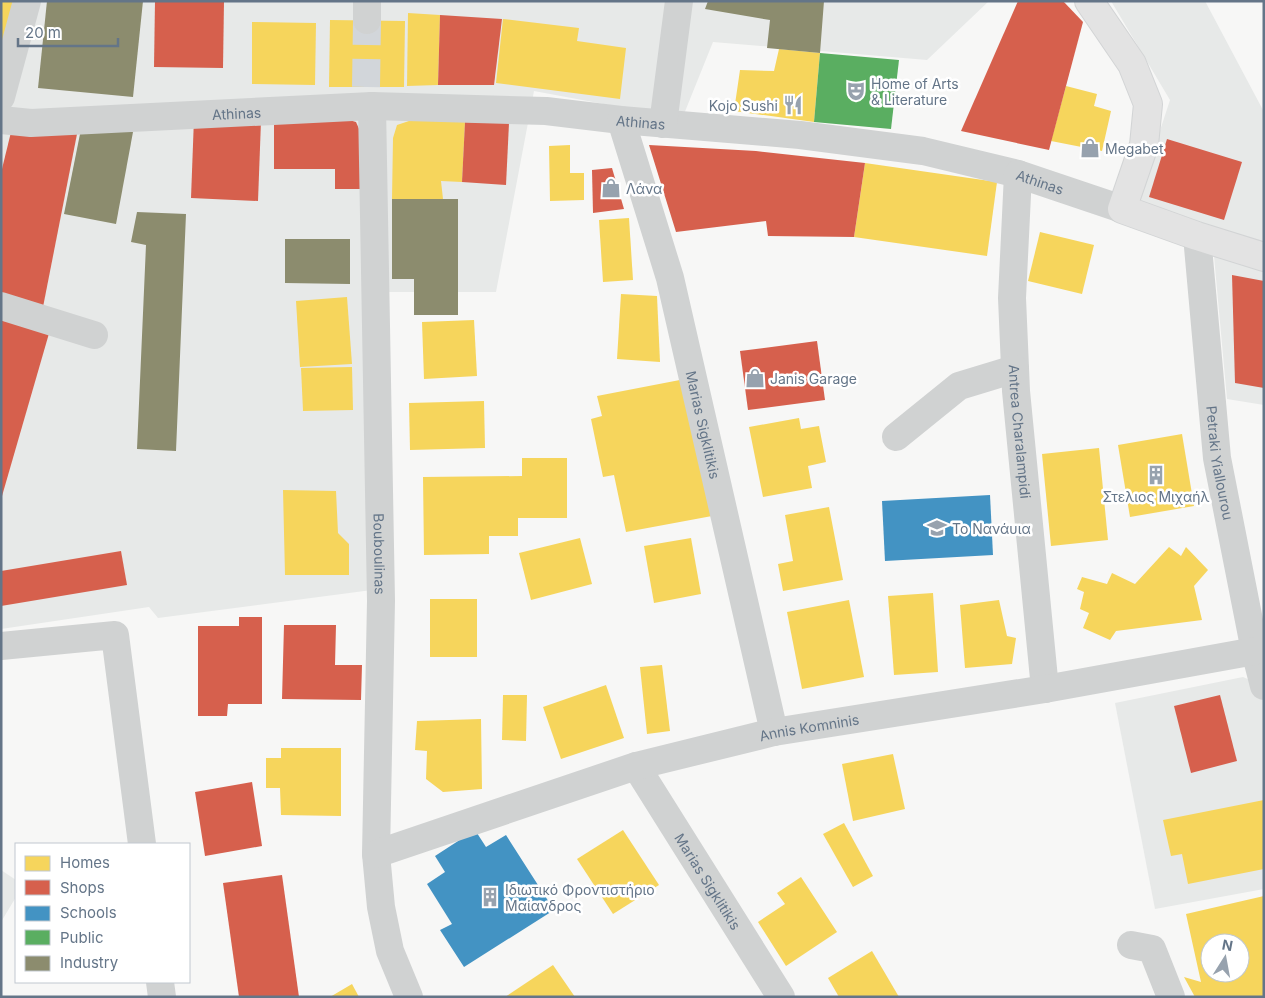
<svg xmlns="http://www.w3.org/2000/svg" width="1265" height="998" font-family="Inter,sans-serif">
<style>
.built{fill:#e7e9e8}
.homes{fill:#f6d55c;fill-rule:evenodd}
.shops{fill:#d6604d}
.schools{fill:#4393c3}
.public{fill:#5aae61}
.industry{fill:#8c8c6e}
.lines{fill:none;stroke-linecap:round;stroke-linejoin:round}
.minor-tunnel{stroke:#d2d6da;stroke-width:28;stroke-dasharray:28 14;stroke-linecap:butt}
.major-casing{stroke:#d2d4d5;stroke-width:30}
.minor{stroke:#d0d2d2;stroke-width:28}
.major{stroke:#e3e3e3;stroke-width:28}
.labels{text-anchor:middle;dominant-baseline:central;stroke-width:5;stroke-linejoin:round;paint-order:stroke}
.poi-label{font-size:14px;fill:#647588;stroke:#fff;text-anchor:start}
.street-label{font-size:14px;fill:#647588;stroke:#fff}
</style>
<rect width="100%" height="100%" fill="#f7f7f6"/>
<g class="built">
<path d="M1,1H989L927,60L713,42L684,114L609,105L534,91L496,292H364L372,590L158,618L149,607L1,629Z"/>
<path d="M1111,1H1205L1264,112V244L1136,204L1170,100Z"/>
<path d="M1214,256L1264,269V405L1227,399Z"/>
<path d="M1243,677L1264,686V889L1155,909L1115,703Z"/>
<path d="M1,870L16,880V897L1,922Z"/>
</g>
<g class="homes">
<path d="M1,1H16L1,55Z"/>
<path d="M408,13L440,15L438,85L407,86Z"/>
<path d="M503,19L579,28L577,41L626,48L620,99L496,83Z"/>
<path d="M330,20L405,21L404,87H329Z"/>
<path d="M252,22L316,23L315,85L252,84Z"/>
<path d="M779,49L820,53L814,122L734,111L740,70L774,71Z"/>
<path d="M1066,86L1097,94L1094,106L1111,111L1102,151L1051,141Z"/>
<path d="M412,120L465,122L462,182L441,181L443,199H392L393,138L397,125Z"/>
<path d="M570,145V173H584V200L550,201L549,146Z"/>
<path d="M865,163L997,182L987,256L854,237Z"/>
<path d="M629,218L633,280L603,282L599,220Z"/>
<path d="M1040,232L1094,245L1082,294L1028,281Z"/>
<path d="M621,294L657,296L660,362L617,359Z"/>
<path d="M347,297L352,364L300,367L296,301Z"/>
<path d="M474,320L477,376L424,379L422,322Z"/>
<path d="M352,367L353,410L303,411L301,368Z"/>
<path d="M685,379L712,516L626,532L614,475L603,477L591,419L602,416L597,396Z"/>
<path d="M484,401L485,448L410,450L409,403Z"/>
<path d="M799,418L801,429L819,426L826,462L808,466L812,488L763,497L749,427Z"/>
<path d="M1182,434L1194,506L1130,517L1118,445Z"/>
<path d="M1099,448L1108,540L1051,546L1042,454Z"/>
<path d="M522,458H567V518H518V536H489V554L424,555L423,477L522,476Z"/>
<path d="M283,490L336,491L338,533L349,544V575H285Z"/>
<path d="M829,507L843,580L783,591L778,564L793,561L785,515Z"/>
<path d="M580,538L592,584L531,600L519,553Z"/>
<path d="M691,538L701,594L654,603L644,546Z"/>
<path d="M1169,547L1181,556L1186,547L1208,570L1194,586L1202,620L1116,631L1110,640L1083,628L1089,613L1080,609L1084,592L1077,589L1082,577L1107,584L1112,573L1135,584Z"/>
<path d="M933,593L938,672L894,675L888,596Z"/>
<rect x="430" y="599" width="47" height="58"/>
<path d="M849,600L864,677L802,689L787,612Z"/>
<path d="M999,600L1007,636L1016,638L1012,664L965,668L960,605Z"/>
<path d="M662,665L670,731L647,734L640,667Z"/>
<path d="M606,685L624,738L561,759L543,707Z"/>
<path d="M503,695H527L526,741L502,740Z"/>
<path d="M481,719L482,789L443,792L426,779L427,751L415,750L417,721Z"/>
<path d="M281,748H341V816L281,815L280,788H266V758H281Z"/>
<path d="M893,754L905,809L853,821L842,764Z"/>
<path d="M1264,800V869L1188,884L1182,854L1171,856L1163,820Z"/>
<path d="M844,823L873,876L853,887L823,834Z"/>
<path d="M623,830L659,885L613,914L577,859Z"/>
<path d="M801,877L837,932L786,966L758,922L785,904L777,893Z"/>
<path d="M1264,896V997H1195L1184,977L1201,982L1186,914ZM1210,943H1240V973H1210Z"/>
<path d="M872,951L899,997H839L828,978Z"/>
<path d="M553,965L575,997H505Z"/>
<path d="M352,984L359,997H330Z"/>
</g>
<g class="shops">
<path d="M155,1H224L223,68L154,67Z"/>
<path d="M1018,1H1063L1083,22L1049,150L961,131Z"/>
<path d="M440,15L502,19L494,85H438Z"/>
<path d="M274,117H338L356,122L363,138L362,189H335V169H274Z"/>
<path d="M194,118L261,121L258,201L191,198Z"/>
<path d="M465,122L509,123L506,185L462,182Z"/>
<path d="M12,128L78,129L43,307L1,295V173Z"/>
<path d="M1167,139L1242,162L1224,220L1149,197Z"/>
<path d="M649,145L756,151L865,163L854,237L768,236L766,221L676,232Z"/>
<path d="M612,168L624,209L593,213L592,170Z"/>
<path d="M1232,275L1264,281V388L1235,383Z"/>
<path d="M1,316L50,330L2,496H1Z"/>
<path d="M817,341L825,400L748,410L740,351Z"/>
<path d="M121,551L127,585L1,606V571Z"/>
<path d="M239,617H262V704H228L227,716H198V626H239Z"/>
<path d="M284,625H336L335,665H362L361,700L282,699Z"/>
<path d="M1220,695L1237,761L1191,773L1174,706Z"/>
<path d="M252,782L262,846L205,856L195,792Z"/>
<path d="M282,875L299,997H239L223,883Z"/>
</g>
<g class="schools">
<path d="M990,495L993,555L885,561L882,501Z"/>
<path d="M475,830L486,847L506,835L554,910L464,967L440,930L452,924L427,884L445,872L435,856Z"/>
</g>
<path class="public" d="M820,53L899,60L891,129L814,122Z"/>
<g class="industry">
<path d="M47,1H143L133,97L38,88Z"/>
<path d="M708,1H824L820,53L767,48L770,20L705,9Z"/>
<path d="M81,129L133,132L116,224L64,214Z"/>
<path d="M392,199H458V315H414V279H392Z"/>
<path d="M137,212L186,214L176,451L137,449L146,245L131,242Z"/>
<path d="M285,239H350V284L285,283Z"/>
</g>
<g class="lines">
<path class="minor-tunnel" d="M366,87L367,20"/>
<defs>
<path id="major" d="M1089,1L1132,64L1148,104L1144,145L1122,209L1197,236L1264,257"/>
</defs>
<use href="#major" class="major-casing"/>
<g class="minor">
<path d="M367,1V20"/>
<path d="M1,97L27,1"/>
<path id="s1" d="M372,106L381,601L376,854L381,907L390,951L409,997"/>
<path id="s2" d="M1,120L31,123L372,106L546,111L621,120L800,135L923,151L1018,174L1122,209"/>
<path id="s3" d="M621,120L670,278L774,732"/>
<path d="M663,124L679,1"/>
<path id="s4" d="M1018,174L1012,298L1016,391L1045,689"/>
<path id="s5" d="M1197,236L1217,458L1255,651L1264,686"/>
<path d="M1,306L94,335"/>
<path d="M896,437L959,386L1015,369"/>
<path d="M1,646L115,635L142,844"/>
<path id="s6" d="M636,766L781,997"/>
<path id="s7" d="M376,854L636,766L774,732L1045,689L1255,651"/>
<path d="M1131,945L1152,949L1171,997"/>
<path d="M160,982L162,997"/>
</g>
<use href="#major" class="major"/>
</g>
<defs>
<symbol id="theatre-bare" viewBox="-9 -9 18 18"><path d="M-5-5.5Q0-4 5-5.5V0Q5 5 0 6Q-5 5-5 0ZM-3.3-2.5H-1v1.5H-3.3ZM1-2.5H3.3v1.5H1ZM-2.8 1Q0 5.5 2.8 1Z" fill="#97a2ae" stroke="#fff" stroke-width="2.5" paint-order="stroke"/></symbol>
<symbol id="restaurant-bare" viewBox="-9 -9 18 18"><path d="M-5-6h1v4h1v-4h1v4h1v-4h1v5L-1.5 .5V6h-2V.5L-5-1ZM5-6V6H3V1.5H1.5Q1.5-4 5-6Z" fill="#97a2ae" stroke="#fff" stroke-width="2.5" paint-order="stroke"/></symbol>
<symbol id="shop-bare" viewBox="-9 -9 18 18"><path d="M-5-2.5h2.3a2.7 3.5 0 0 1 5.4 0H5L5.5 6h-11ZM-1.5-2.5h3a1.5 2.3 0 0 0-3 0Z" fill="#97a2ae" stroke="#fff" stroke-width="2.5" paint-order="stroke"/></symbol>
<symbol id="building-bare" viewBox="-9 -9 18 18"><path d="M-4-6H4V6H1V3H-1V6H-4ZM-2.5-4.3h1.7v1.8h-1.7ZM.8-4.3h1.7v1.8H.8ZM-2.5-1h1.7V.8h-1.7ZM.8-1h1.7V.8H.8Z" fill="#97a2ae" stroke="#fff" stroke-width="2.5" paint-order="stroke"/></symbol>
<symbol id="school-bare" viewBox="-9 -9 18 18"><path d="M0-5L7-2L0 1L-7-2ZM-4 1L0 2.5L4 1V4Q0 6-4 4Z" fill="#97a2ae" stroke="#fff" stroke-width="2.5" paint-order="stroke"/></symbol>
</defs>
<g fill-rule="evenodd">
<use href="#theatre-bare" x="842" y="77" width="28" height="28"/>
<use href="#restaurant-bare" x="779" y="91" width="28" height="28"/>
<use href="#shop-bare" x="1076" y="134" width="28" height="28"/>
<use href="#shop-bare" x="597" y="174" width="28" height="28"/>
<use href="#shop-bare" x="741" y="364" width="28" height="28"/>
<use href="#building-bare" x="1142" y="461" width="28" height="28"/>
<use href="#school-bare" x="923" y="514" width="28" height="28"/>
<use href="#building-bare" x="476" y="883" width="28" height="28"/>
</g>
<g class="labels">
<g class="poi-label">
<text x="871" y="83">Home of Arts<tspan x="871" dy="16">&amp; Literature</tspan></text>
<text x="778" y="105" text-anchor="end">Kojo Sushi</text>
<text x="1105" y="148">Megabet</text>
<text x="626" y="188">Λάνα</text>
<text x="770" y="378">Janis Garage</text>
<text x="1156" y="496" text-anchor="middle">Στελιος Μιχαήλ</text>
<text x="952" y="528">Το Νανάυια</text>
<text x="505" y="889">Ιδιωτικό Φροντιστήριο<tspan x="505" dy="16">Μαίανδρος</tspan></text>
</g>
<g class="street-label">
<text stroke="none"><textPath href="#s2" startOffset="236">Athinas</textPath></text>
<text stroke="none"><textPath href="#s2" startOffset="641">Athinas</textPath></text>
<text stroke="none"><textPath href="#s2" startOffset="1046">Athinas</textPath></text>
<text stroke="none"><textPath href="#s3" startOffset="316">Marias Sigklitikis</textPath></text>
<text stroke="none"><textPath href="#s4" startOffset="258">Antrea Charalampidi</textPath></text>
<text stroke="none"><textPath href="#s5" startOffset="228">Petraki Yiallourou</textPath></text>
<text stroke="none"><textPath href="#s1" startOffset="448">Bouboulinas</textPath></text>
<text stroke="none"><textPath href="#s7" startOffset="452">Annis Komninis</textPath></text>
<text stroke="none"><textPath href="#s6" startOffset="136">Marias Sigklitikis</textPath></text>
</g>
</g>
<rect width="1265" height="998" fill="none" stroke="#647588" stroke-width="5"/>
<rect x="15" y="843" width="175" height="140" fill="#ffffff" stroke="#c1c8cf"/>
<rect x="25" y="856" width="25" height="15" fill="#f6d55c" stroke="#c1c8cf"/>
<text x="60" y="868" font-size="15" fill="#647588">Homes</text>
<rect x="25" y="880" width="25" height="15" fill="#d6604d" stroke="#c1c8cf"/>
<text x="60" y="893" font-size="15" fill="#647588">Shops</text>
<rect x="25" y="906" width="25" height="15" fill="#4393c3" stroke="#c1c8cf"/>
<text x="60" y="918" font-size="15" fill="#647588">Schools</text>
<rect x="25" y="930" width="25" height="15" fill="#5aae61" stroke="#c1c8cf"/>
<text x="60" y="943" font-size="15" fill="#647588">Public</text>
<rect x="25" y="956" width="25" height="15" fill="#8c8c6e" stroke="#c1c8cf"/>
<text x="60" y="968" font-size="15" fill="#647588">Industry</text>
<g transform="translate(1225 958) rotate(11)"><circle r="24" fill="#ffffff" stroke="#c1c8cf"/>
<path d="M0-4L9 19L0 12L-9 19Z" fill="#97a2ae"/>
<text y="-8" font-size="14" font-weight="bold" text-anchor="middle" fill="#647588">N</text>
</g>
<path d="M18 38v8h100v-8" fill="none" stroke="#647588" stroke-width="2.5"/>
<text x="25" y="38" font-size="15" fill="#647588" stroke="#ffffff" stroke-width="4" paint-order="stroke">20 m</text>
</svg>
